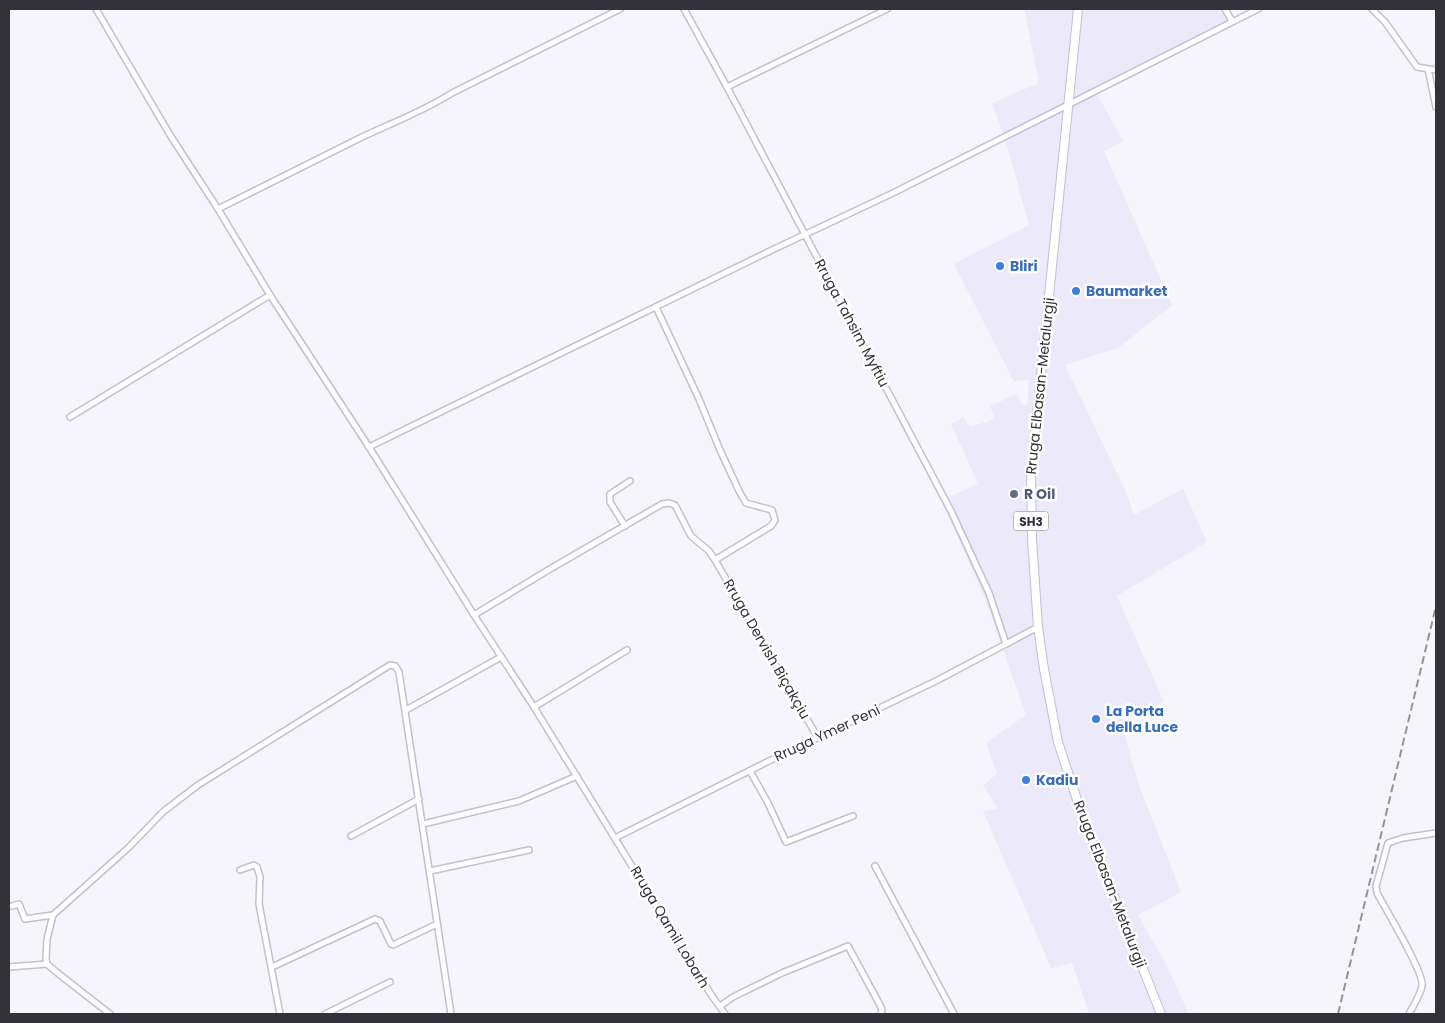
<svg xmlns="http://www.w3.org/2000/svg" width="1445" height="1023" font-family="Poppins,sans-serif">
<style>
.built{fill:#ece9fb}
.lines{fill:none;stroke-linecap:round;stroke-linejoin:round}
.minor-casing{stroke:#c2bfd4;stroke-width:8}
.primary-casing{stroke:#c2bfd4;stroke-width:10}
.minor{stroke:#fff;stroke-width:5}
.primary{stroke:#fff;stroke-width:8}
.rail{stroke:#94939b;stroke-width:2;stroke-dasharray:8 4;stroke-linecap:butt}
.shop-dot{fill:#3f7fe0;stroke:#fff;stroke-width:2}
.service-dot{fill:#5c6f8a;stroke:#fff;stroke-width:2}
.labels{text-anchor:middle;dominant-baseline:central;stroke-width:5;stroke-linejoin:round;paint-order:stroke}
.shield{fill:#fff;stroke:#707075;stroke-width:1}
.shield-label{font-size:12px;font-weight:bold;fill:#33323a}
.shop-label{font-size:14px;font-weight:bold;fill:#366cbe;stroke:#fff;text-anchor:start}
.street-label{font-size:14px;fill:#33323a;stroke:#fff}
.service-label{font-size:14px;font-weight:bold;fill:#4e5e75;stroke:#fff;text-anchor:start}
</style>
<rect width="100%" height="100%" fill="#f6f5fe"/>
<path class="built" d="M1024,9H1225L1232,21L1095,90L1123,141L1104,151L1172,305L1118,348L1065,365L1127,494L1134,515L1183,489L1207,542L1117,596L1164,702L1121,722L1140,788L1181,892L1138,915L1167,966L1189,1014H1089L1072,963L1051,968L983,811L998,809L983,785L997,774L986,743L1026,715L984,596L941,500L978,484L951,424L963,417L970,427L995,419L990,406L1017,394L1022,405H1027L1029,379L1014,382L954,264L1029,225L1006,142L992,103L1039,83Z"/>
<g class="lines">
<defs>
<g id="minor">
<path d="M96,9L170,135L218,209L270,295L369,447L474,615L534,707L712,996L725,1014"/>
<path d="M684,9L727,87L951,511L989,593L1006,644"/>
<path d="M1225,9L1232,21"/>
<path d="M1372,9L1385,22L1417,67L1436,70"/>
<path d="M1428,69L1436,107"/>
<path d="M727,87L887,9"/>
<path d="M218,209C266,185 314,161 362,137C392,123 424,111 452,93L620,9"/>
<path d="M656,307L699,399L720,450L740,493L746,503L772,510L775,520L771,526L715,560"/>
<path d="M70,417L270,295"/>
<path d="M369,447L772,250L893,193L1258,9"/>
<path d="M625,526L610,502V494L630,481"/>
<path d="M474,615L550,569L662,504L669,503L675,505L691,536L709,551L715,560L818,738"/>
<path d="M534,707L627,650"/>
<path d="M406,710L501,657"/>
<path d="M750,771L768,803L786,842L853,816"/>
<path d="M423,824L519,801L577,776"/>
<path d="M351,836L419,799"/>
<path d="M615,838L777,757L936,681L1038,627"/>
<path d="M875,866L954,1014"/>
<path d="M240,870L254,865L257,867L260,877L259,904L280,1014"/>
<path d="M430,871L529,850"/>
<path d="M12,906L19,904L25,919L53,915"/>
<path d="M9,967L47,964"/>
<path d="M272,967L375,919L380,921L391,944L393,945L437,924"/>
<path d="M720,1006L733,997L782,973L848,946L880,1005L882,1010L881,1014"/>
<path d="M110,1014L55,971L47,964L46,959L47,939L53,915L127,849L164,811L198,785L390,665L395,666L399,672L451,1014"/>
<path d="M325,1014L390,982"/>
<path d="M1409,1014C1413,1006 1420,996 1422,986C1425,974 1385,908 1377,893L1376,886L1388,843L1403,838L1436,833"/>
</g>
<path id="primary" d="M1078,9L1031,474L1032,539L1038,627L1044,669L1058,742L1084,821L1161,1014"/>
</defs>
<use href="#minor" class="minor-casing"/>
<use href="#primary" class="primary-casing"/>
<use href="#minor" class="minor"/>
<use href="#primary" class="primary"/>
<path class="rail" d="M1338,1014L1436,606"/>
</g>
<g class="shop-dot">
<circle cx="1000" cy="266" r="5"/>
<circle cx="1076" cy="291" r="5"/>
<circle cx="1096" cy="719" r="5"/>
<circle cx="1026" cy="780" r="5"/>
</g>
<circle class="service-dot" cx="1014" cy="494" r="5"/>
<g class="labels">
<rect class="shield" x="1013.5" y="511.5" width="35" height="19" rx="4"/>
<g class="shield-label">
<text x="1031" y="521">SH3</text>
</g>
<g class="shop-label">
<text x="1010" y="266">Bliri</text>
<text x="1086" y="291">Baumarket</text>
<text x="1106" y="711">La Porta<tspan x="1106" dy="16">della Luce</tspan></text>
<text x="1036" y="780">Kadiu</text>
</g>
<g class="street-label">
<text transform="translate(852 323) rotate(62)">Rruga Tahsim Myftiu</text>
<text transform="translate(1040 386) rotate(-84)">Rruga Elbasan-Metalurgji</text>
<text transform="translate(767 649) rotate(60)">Rruga Dervish Biçakçiu</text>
<text transform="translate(827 733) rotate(-25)">Rruga Ymer Peni</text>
<text transform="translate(1110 884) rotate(69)">Rruga Elbasan-Metalurgji</text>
<text transform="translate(670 927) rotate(59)">Rruga Qamil Lobarh</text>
</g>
<g class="service-label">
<text x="1024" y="494">R Oil</text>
</g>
</g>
<rect width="1445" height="1023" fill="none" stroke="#33323a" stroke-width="20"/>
</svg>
